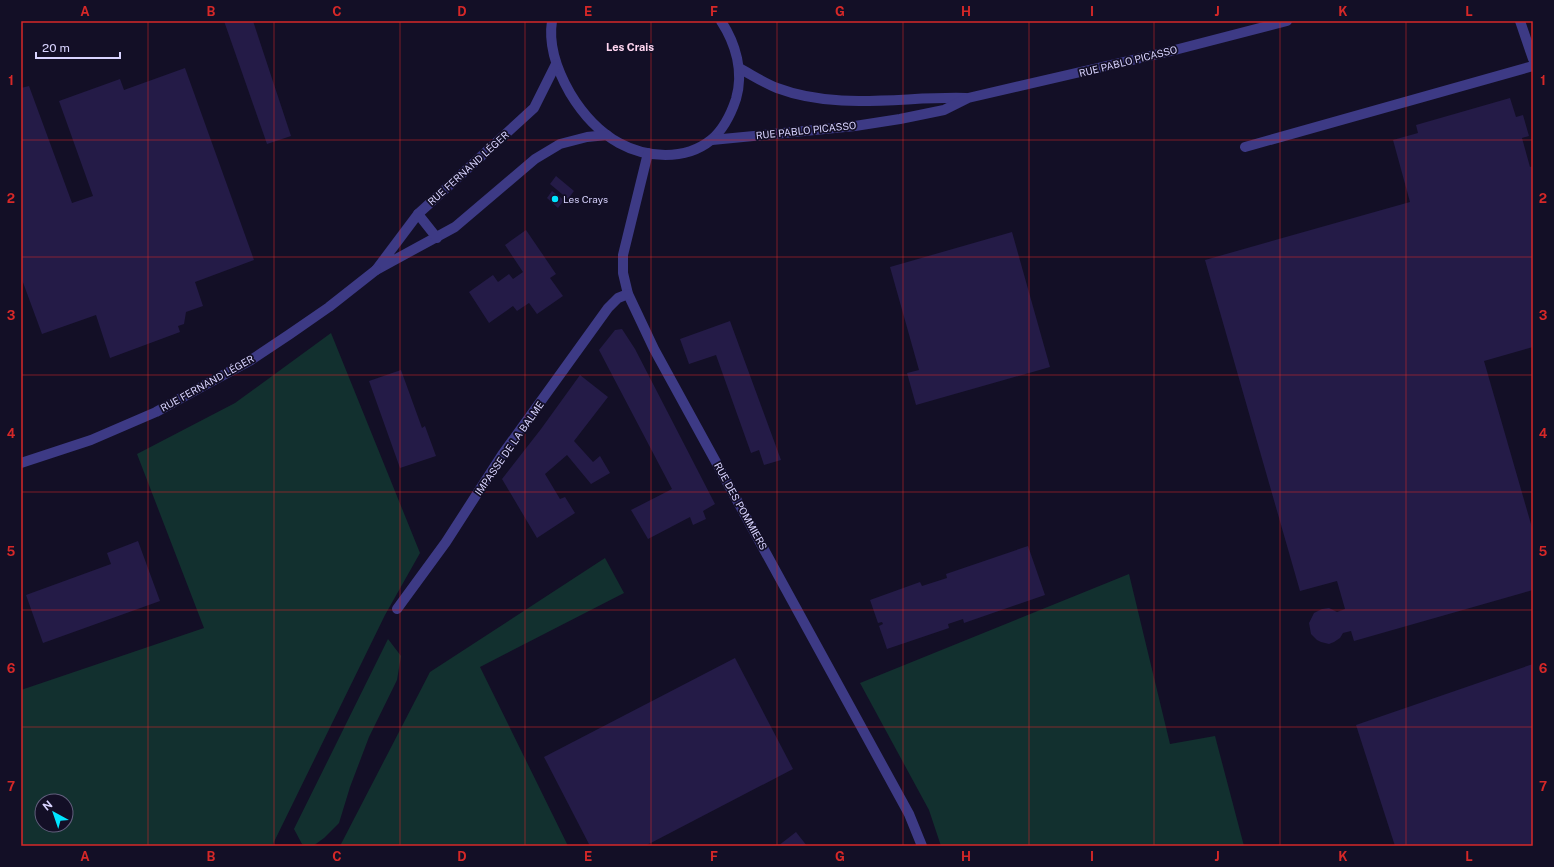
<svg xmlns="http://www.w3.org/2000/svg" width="1554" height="867" font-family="'Public Sans',sans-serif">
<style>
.green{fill:#12302f;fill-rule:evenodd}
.building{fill:#241b47}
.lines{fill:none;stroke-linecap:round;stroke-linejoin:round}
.minor{stroke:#3d3a85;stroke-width:10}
.grid{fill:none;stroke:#d62828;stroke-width:1;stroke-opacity:0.55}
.poi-dot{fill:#00e5ff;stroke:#130f26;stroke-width:1.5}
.labels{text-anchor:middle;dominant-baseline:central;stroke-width:3.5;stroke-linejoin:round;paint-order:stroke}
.street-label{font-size:10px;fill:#d9d4ff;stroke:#130f26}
.poi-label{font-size:10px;fill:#d9d4ff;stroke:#130f26;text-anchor:start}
.neighbourhood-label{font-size:11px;font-weight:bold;fill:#ffd6f0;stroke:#130f26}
.neatline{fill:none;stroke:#d62828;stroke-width:1.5}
.grid-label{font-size:13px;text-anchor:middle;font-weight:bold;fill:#d62828}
</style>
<rect width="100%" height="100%" fill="#130f26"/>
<g class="green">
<path d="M331,333L420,553L385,615L272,846H21V690L204,628L137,454L235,403ZM42,801H66V825H42Z"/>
<path d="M605,558L624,593L480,667L568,846H340L430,672Z"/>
<path d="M1129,574L1170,744L1215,736L1244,846H941L929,810L860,683Z"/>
<path d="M388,639L401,656L397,680L369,737L350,787L339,823L324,838L313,846H307L302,844L294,829Z"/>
</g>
<g class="building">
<path d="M224,21H253L291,136L267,144Z"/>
<path d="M185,68L254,260L195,282L203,306L186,312L184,324L178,326L180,332L110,358L96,315L42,334L21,277V88L29,86L72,203L93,196L59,101L120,79L124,90Z"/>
<path d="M1510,98L1516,117L1523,115L1529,136L1522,138L1530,167L1533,166V347L1484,361L1533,531V590L1354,641L1351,631L1343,633L1340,638L1334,642L1329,644L1321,642L1317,640L1311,634L1309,623L1314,613L1322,609L1329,608L1337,612L1345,609L1337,581L1300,591L1205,260L1410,202L1393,140L1418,133L1416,125Z"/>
<path d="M556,176L574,191L568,199L550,184Z"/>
<path d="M552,191L564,200L558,208L547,198Z"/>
<path d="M526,230L556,274L550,278L563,296L537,314L529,303L517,311L513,306L489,323L469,292L493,275L498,282L509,274L513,279L523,272L505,245Z"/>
<path d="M1012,232L1050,367L916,405L907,373L919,370L890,267Z"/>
<path d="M730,321L781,460L764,465L759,450L751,453L716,355L689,364L680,339Z"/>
<path d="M622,329L635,349L715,504L703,511L706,519L693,525L690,517L648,539L631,510L672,489L599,350L615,330Z"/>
<path d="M401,370L422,428L425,426L436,456L400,468L369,381Z"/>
<path d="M580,375L608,397L574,441L593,462L600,456L610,473L591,484L567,455L545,474L560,499L565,497L575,513L537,538L502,479L541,429Z"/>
<path d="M138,541L160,601L43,643L26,595L111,564L107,553Z"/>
<path d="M1028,546L1045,595L964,623L963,619L948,624L949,628L887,649L879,626L883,624L882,622L878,623L870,600L920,582L922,586L947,578L946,574Z"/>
<path d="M735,658L793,769L645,846H590L544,757Z"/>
<path d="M1533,664V846H1395L1356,725Z"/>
<path d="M796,832L807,846H778Z"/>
</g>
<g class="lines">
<g class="minor">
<path d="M552,21C548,46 558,72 570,93C582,113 599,132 619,143C646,158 685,161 711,140C723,130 731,114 736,99C744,72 736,44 721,21"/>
<path d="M1520,21L1533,59"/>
<path d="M556,64L534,108L418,214L376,270L455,227L535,159L560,144L587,137L607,135"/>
<path d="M739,68C752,75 764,83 777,88C838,111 904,96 966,98"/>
<path d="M712,140L855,126L900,119L944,110L968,98L1167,52L1287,21"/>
<path d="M1245,147L1533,66"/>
<path d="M648,153L623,255V273L628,294L654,349L909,814L922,846"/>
<path d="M418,214L437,238"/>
<path d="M21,463L91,440L156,412L203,386L251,360L290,334L329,307L376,270"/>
<path d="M397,609L446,542L502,455L608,308L618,298L628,294"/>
</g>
</g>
<path class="grid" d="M148,21V846M274,21V846M400,21V846M525,21V846M651,21V846M777,21V846M903,21V846M1029,21V846M1154,21V846M1280,21V846M1406,21V846M21,140H1533M21,257H1533M21,375H1533M21,492H1533M21,610H1533M21,727H1533"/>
<circle class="poi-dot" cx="555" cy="199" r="4"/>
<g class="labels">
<g class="street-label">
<text transform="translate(1128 61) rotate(-14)">RUE PABLO PICASSO</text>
<text transform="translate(806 130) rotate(-6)">RUE PABLO PICASSO</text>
<text transform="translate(468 168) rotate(-42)">RUE FERNAND LÉGER</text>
<text transform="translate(207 383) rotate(-29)">RUE FERNAND LÉGER</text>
<text transform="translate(509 448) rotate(-55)">IMPASSE DE LA BALME</text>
<text transform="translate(741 506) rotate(61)">RUE DES POMMIERS</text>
</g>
<g class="poi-label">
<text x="563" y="199">Les Crays</text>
</g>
<g class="neighbourhood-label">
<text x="630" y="47">Les Crais</text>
</g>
</g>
<rect width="1554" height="867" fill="none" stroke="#130f26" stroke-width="44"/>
<g transform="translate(54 813) rotate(320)"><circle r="19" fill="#130f26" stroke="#625e7d"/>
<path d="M0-3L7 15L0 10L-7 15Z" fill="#00e5ff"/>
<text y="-6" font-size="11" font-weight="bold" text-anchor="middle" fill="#d9d4ff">N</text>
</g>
<path d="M36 52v6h84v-6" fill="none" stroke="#d9d4ff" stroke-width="2"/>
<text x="42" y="52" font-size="12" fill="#d9d4ff" stroke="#130f26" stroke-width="3" paint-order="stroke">20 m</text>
<rect x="22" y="22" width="1510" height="823" class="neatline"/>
<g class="grid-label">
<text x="85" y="16">A</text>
<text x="211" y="16">B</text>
<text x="337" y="16">C</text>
<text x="462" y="16">D</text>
<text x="588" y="16">E</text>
<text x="714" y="16">F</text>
<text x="840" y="16">G</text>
<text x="966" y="16">H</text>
<text x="1092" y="16">I</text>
<text x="1217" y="16">J</text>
<text x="1343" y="16">K</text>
<text x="1469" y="16">L</text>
<text x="11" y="85">1</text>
<text x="1543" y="85">1</text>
<text x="11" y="203">2</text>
<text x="1543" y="203">2</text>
<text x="11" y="320">3</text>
<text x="1543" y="320">3</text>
<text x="11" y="438">4</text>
<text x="1543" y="438">4</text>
<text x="11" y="556">5</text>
<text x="1543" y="556">5</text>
<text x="11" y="673">6</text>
<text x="1543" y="673">6</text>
<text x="11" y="791">7</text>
<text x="1543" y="791">7</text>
<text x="85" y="861">A</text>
<text x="211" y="861">B</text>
<text x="337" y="861">C</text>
<text x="462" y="861">D</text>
<text x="588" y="861">E</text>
<text x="714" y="861">F</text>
<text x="840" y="861">G</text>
<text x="966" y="861">H</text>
<text x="1092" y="861">I</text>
<text x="1217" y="861">J</text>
<text x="1343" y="861">K</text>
<text x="1469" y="861">L</text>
</g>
</svg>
